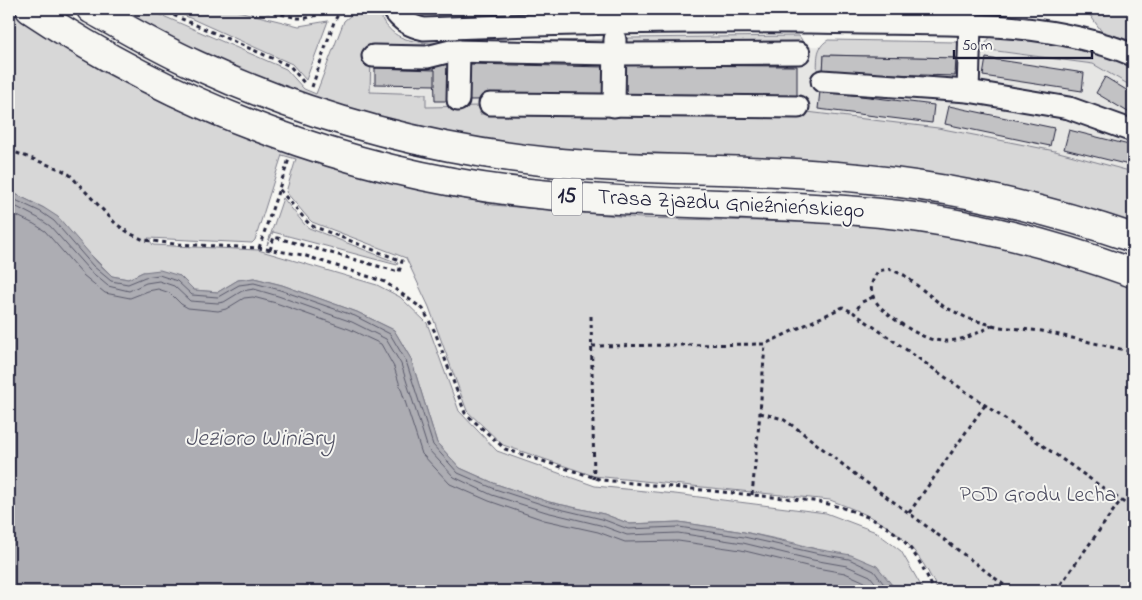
<svg xmlns="http://www.w3.org/2000/svg" width="1142" height="600" font-family="'Indie Flower',sans-serif">
<style>
.built{fill:#e6e6e4}
.green{fill:#d7d7d7;stroke:#7c7c89}
.water{fill:#adadb3;stroke:#757583}
.lines{fill:none;stroke-linecap:round;stroke-linejoin:round}
.shore{stroke:#5a5a6b;stroke-width:1}
.building{fill:#c2c2c4;stroke:#22223b}
.minor-casing{stroke:#22223b;stroke-width:25}
.major-casing{stroke:#22223b;stroke-width:31}
.path{stroke:#22223b;stroke-width:3;stroke-dasharray:4 4;stroke-linecap:butt}
.minor{stroke:#f6f6f2;stroke-width:21}
.major{stroke:#f6f6f2;stroke-width:28}
.labels{text-anchor:middle;dominant-baseline:central;stroke-width:4;stroke-linejoin:round;paint-order:stroke}
.shield{fill:#f6f6f2;stroke:#626272;stroke-width:1}
.shield-label{font-size:21px;font-weight:bold;fill:#22223b}
.street-label{font-size:22px;fill:#22223b;stroke:#f6f6f2}
.park-label{font-size:22px;fill:#4f4f62;stroke:#f6f6f2}
.water-label{font-size:24px;font-style:italic;fill:#535365;stroke:#f6f6f2}
</style>
<rect width="100%" height="100%" fill="#f6f6f2"/>
<filter id="ink" filterUnits="userSpaceOnUse"><feTurbulence type="fractalNoise" baseFrequency=".02" numOctaves="2"/><feDisplacementMap in="SourceGraphic" scale="10" xChannelSelector="R" yChannelSelector="G"/><feConvolveMatrix kernelMatrix="1 2 1 2 8 2 1 2 1" color-interpolation-filters="sRGB"/></filter>
<g filter="url(#ink)">
<path class="built" d="M801,46L979,49L1093,64L1133,87V172L1055,151L615,114H479L480,106L426,107V94L370,92L372,47Z"/>
<g class="green">
<path d="M9,9L49,38L103,72L160,101L212,125L318,162L493,205L641,218L874,224L967,240L1042,256L1133,287V591H938C912,535 886,521 830,500L594,476L503,445L467,411L429,307L406,258L312,222L308,218L286,192L296,159L282,155L255,240L252,243L148,238L153,245L258,250L377,285L400,297L427,323L459,411L497,451L595,486L675,494L826,513L876,532L901,551L924,591H894L892,585L816,549L795,543L744,532L679,522L630,524L604,514L549,502L496,484L460,468L437,443L411,359L394,330L357,312L282,285L254,278L238,280L218,292L194,290L180,276L143,272L128,279L112,276L44,208L9,191Z"/>
<path d="M116,9H147L286,69L304,89L316,94L344,21L358,9H376C391,37 400,40 430,43L602,40L606,43L371,54L370,92L426,94V107L480,106V114L807,112L938,128L1055,151L1133,172V224C1063,201 991,182 918,171C812,155 704,162 597,154C518,148 439,134 363,113C346,108 329,104 313,98C244,74 179,44 116,9Z"/>
<path d="M170,9H230L299,26L328,21L306,80L292,64Z"/>
<path d="M274,9H325L303,15Z"/>
<path d="M410,9H500V11L488,17L430,19C422,18 414,17 410,9Z"/>
<path d="M825,9H875L874,13L825,11Z"/>
<path d="M1063,9H1133V41L1102,32L1090,15Z"/>
<path d="M799,36L802,40L801,46H624V42L628,38Z"/>
<path d="M990,37L1055,43L1075,47L1127,63L1133,67V87L1093,64L982,49Z"/>
<path d="M828,40L957,42L962,49L960,75L955,76L956,58L824,55L823,72L817,73C818,59 815,48 828,40Z"/>
<path d="M283,198L305,225L309,228L398,263L397,265L273,232L267,245Z"/>
</g>
<path class="water" d="M9,191L44,208L58,217L97,262L112,276L128,279L143,272L160,270L180,276L194,290L218,292L238,280L254,278L282,285L357,312L394,330L411,359L437,443L460,468L496,484L549,502L604,514L630,524L679,522L744,532L816,549L851,555L877,566L892,585L894,591H9Z"/>
<g class="lines">
<g class="shore">
<path d="M9,197L41,212L54,221L93,266L111,281L128,284L145,277L159,275L177,281L192,295L218,297L239,285L254,283L280,290L355,316L390,334L406,361L433,445L458,473L495,489L547,506L602,519L628,529L679,527L744,537L815,553L849,559L874,571L889,591"/>
<path d="M9,203L38,218L50,226L89,270L108,286L129,291L146,283L159,281L174,286L190,301L218,303L224,302L242,291L254,289L278,296L352,322L386,339L401,364L428,449L454,477L492,495L546,512L600,525L627,535L678,533L743,543L813,560L847,566L870,576L882,591"/>
<path d="M9,212L34,224L45,231L83,275L105,293L130,298L148,291L158,289L170,293L181,304L188,308L218,311L226,309L244,298L253,297L276,303L349,329L381,344L394,367L422,454L450,484L489,501L544,520L598,532L625,542L678,541L741,550L811,567L845,573L865,582L873,591"/>
</g>
</g>
<g class="building">
<path d="M824,55L956,58L955,76L823,72Z"/>
<path d="M986,58L1084,73L1082,91L983,76Z"/>
<path d="M450,64V101H435L434,65Z"/>
<path d="M469,64L606,67L605,99L468,100Z"/>
<path d="M623,65L797,66V98H623Z"/>
<path d="M375,68L435,70V85L375,84Z"/>
<path d="M1105,77L1133,94V115L1096,93Z"/>
<path d="M820,91L934,105L932,123L818,109Z"/>
<path d="M949,106L1054,128L1050,146L945,124Z"/>
<path d="M1069,130L1133,146V166L1064,149Z"/>
</g>
<g class="lines">
<defs>
<g id="minor">
<path d="M393,9C401,21 410,26 424,29C570,23 716,20 862,23C951,24 1049,20 1133,55"/>
<path d="M373,56L427,57L451,51L615,54L799,53"/>
<path d="M822,81L968,91L1069,108L1133,131"/>
<path d="M968,91L970,25"/>
<path d="M458,100L459,51"/>
<path d="M490,104L798,107"/>
<path d="M614,106L615,39"/>
</g>
<g id="major">
<path d="M30,9C178,108 351,174 529,193C638,205 749,202 858,211C952,218 1045,241 1133,273"/>
<path d="M91,9C126,29 160,49 196,65C308,117 428,149 550,162C636,171 724,168 810,174C921,181 1028,202 1133,238"/>
</g>
</defs>
<use href="#minor" class="minor-casing"/>
<use href="#major" class="major-casing"/>
<g class="path">
<path d="M159,9L290,66L305,84"/>
<path d="M258,9L298,18H306L340,9"/>
<path d="M312,87L334,22L341,9"/>
<path d="M9,150L62,170L70,175L116,224L131,234L144,240L175,244L259,248L303,255L385,282L423,309L435,332L465,413L505,449L602,480L813,501C840,505 878,518 899,536C915,551 926,572 934,591"/>
<path d="M259,248L289,159"/>
<path d="M270,250L274,237L399,272L402,261L310,225L279,189"/>
<path d="M873,297L862,302L854,313L1133,509"/>
<path d="M591,316L594,479"/>
<path d="M993,325C975,335 956,344 934,340C919,337 878,312 873,296C869,286 873,279 878,271L889,269L904,275L943,306L969,319L1000,327L1042,331L1133,352"/>
<path d="M592,346L765,344L843,307L854,313"/>
<path d="M760,413L783,419L799,430L856,475L909,513L1012,591"/>
<path d="M752,495L760,413L765,344"/>
<path d="M909,513L985,405"/>
<path d="M1056,591L1121,500"/>
</g>
<use href="#minor" class="minor"/>
<use href="#major" class="major"/>
</g>
</g>
<g class="labels">
<rect class="shield" x="552" y="178.5" width="30" height="37" rx="4"/>
<g class="shield-label">
<text x="567" y="197">15</text>
</g>
<g class="street-label">
<text transform="translate(731 205) rotate(3)">Trasa Zjazdu Gnieźnieńskiego</text>
</g>
<g class="park-label">
<text x="1038" y="496">POD Grodu Lecha</text>
</g>
<g class="water-label">
<text x="260" y="439">Jezioro Winiary</text>
</g>
</g>
<rect width="1142" height="600" fill="none" stroke="#f6f6f2" stroke-width="30"/>
<rect x="15" y="15" width="1112" height="570" fill="none" stroke="#22223b" stroke-width="2" filter="url(#ink)"/>
<path d="M954 50v8h138v-8" fill="none" stroke="#22223b" stroke-width="2.5"/>
<text x="962" y="50" font-size="15" fill="#22223b" stroke="#f6f6f2" stroke-width="4" paint-order="stroke">50 m</text>
</svg>
